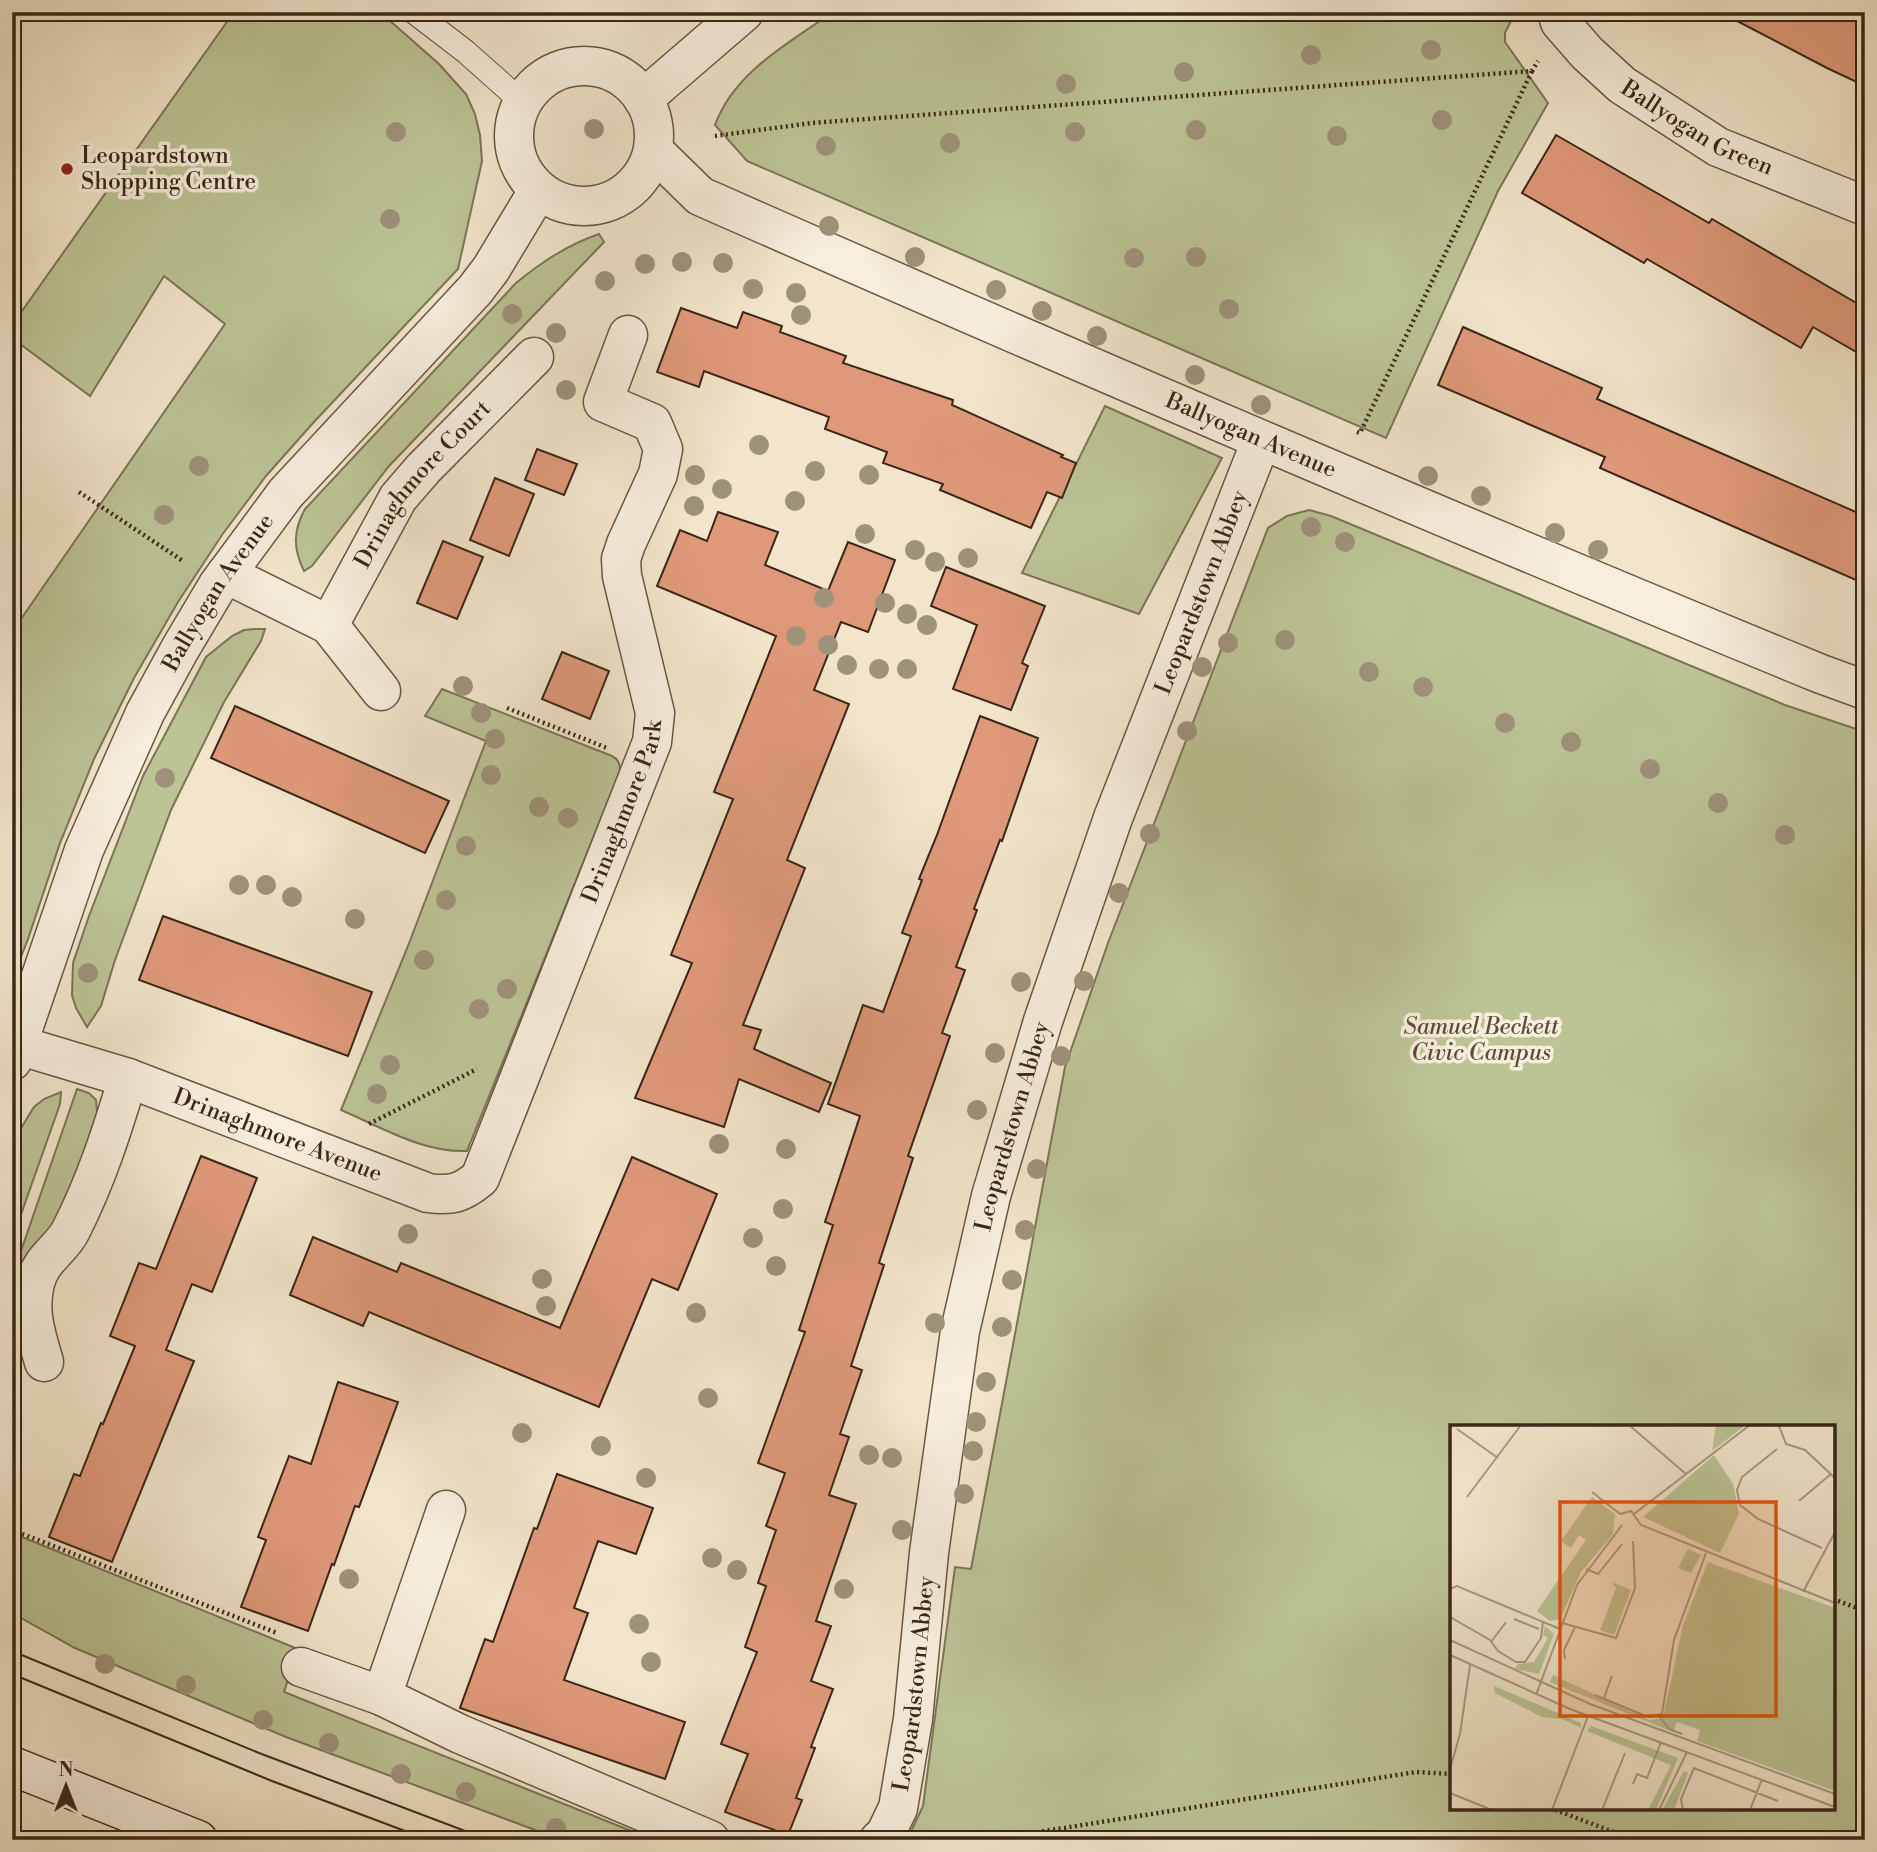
<svg xmlns="http://www.w3.org/2000/svg" width="1877" height="1852" font-family="'Libre Bodoni',serif">
<style>
.green{fill:#bcc496;stroke:#7b7556;stroke-width:2;fill-rule:evenodd}
.building{fill:#df997a;stroke:#3a2617;stroke-width:2}
.lines{fill:none;stroke-linecap:round;stroke-linejoin:round}
.lane-casing{stroke:#685644;stroke-width:25}
.street-casing{stroke:#685644;stroke-width:41}
.secondary-casing{stroke:#3a2617;stroke-width:41}
.path{stroke:#3a2617;stroke-width:4.5;stroke-dasharray:2 3.5;stroke-linecap:butt}
.lane{stroke:#f7eedd;stroke-width:23}
.street{stroke:#f7eedd;stroke-width:38}
.secondary{stroke:#f7eedd;stroke-width:38}
.tram{stroke:#3a2617;stroke-width:2}
.tree{fill:#9e927a}
.poi-dot{fill:#8f2418;stroke:#f7eedd;stroke-width:2.5}
.labels{text-anchor:middle;dominant-baseline:central;stroke-width:7;stroke-linejoin:round;paint-order:stroke}
.street-label{font-size:23px;fill:#3a2617;stroke:#f7eedd}
.poi-label{font-size:23px;fill:#3a2617;stroke:#f7eedd;text-anchor:start}
.park-label{font-size:23px;font-style:italic;fill:#5a4e37;stroke:#f7eedd}
.inset-road{fill:none;stroke:#a89983;stroke-width:2}
.view{fill:#df560d;fill-opacity:0.15;stroke:#df560d;stroke-width:3.5}
.inset-edge{fill:none;stroke:#3a2617;stroke-width:3.5}
</style>
<rect width="100%" height="100%" fill="#f2e5cb"/>
<filter id="stains"><feTurbulence type="fractalNoise" baseFrequency=".00286" numOctaves="4"/><feColorMatrix values="0 0 0 0 .2 0 0 0 0 .09 0 0 0 0 .02 0 0 0 .5 -.17"/></filter>
<radialGradient id="worn" r=".72"><stop offset=".6" stop-color="#630" stop-opacity="0"/><stop offset="1" stop-color="#630" stop-opacity=".3"/></radialGradient>
<g class="green">
<path d="M234,12H380L439,64L466,94L475,114L480,135L482,161L458,269L313,423L266,476L222,535L178,602L134,678L94,759L60,843L28,939L12,980V632L225,324L164,276L90,396L12,338V325Z"/>
<path d="M833,12H1509L1511,21L1505,33V42L1548,103L1498,191L1386,438L747,161L715,125C734,72 789,43 833,12Z"/>
<path d="M599,234L604,242L389,466L312,566L304,571C293,549 293,531 305,509L516,283C542,262 567,245 599,234Z"/>
<path d="M1105,406L1222,458L1139,614L1022,573Z"/>
<path d="M1309,510L1331,516L1785,705L1865,732V1840H907L923,1806L955,1567L971,1569L1065,1067L1108,943L1268,528L1287,516ZM1452,1427H1833V1808H1452Z"/>
<path d="M255,629H265L261,641L224,702L171,810L115,960L101,1006L87,1027L76,1008L72,995L73,963L89,916L143,776L206,657L232,636L244,630Z"/>
<path d="M442,689L612,756C618,759 620,763 620,771L467,1151C423,1153 381,1127 341,1110L408,946L486,741L425,716Z"/>
<path d="M77,1089L89,1093L96,1100L98,1123L58,1222L15,1295L12,1318V1277Z"/>
<path d="M61,1092L60,1104L12,1240V1143L34,1107L44,1099Z"/>
<path d="M12,1533L298,1649L284,1692L654,1840H562L286,1737L75,1648L12,1613Z"/>
</g>
<g class="building">
<path d="M1720,12H1865V86L1827,68Z"/>
<path d="M1556,135L1709,223L1712,219L1865,308V357L1813,327L1801,348L1647,259L1644,263L1522,193Z"/>
<path d="M681,308L737,328L743,312L782,326L780,332L846,356L843,363L953,400L952,405L1063,455L1061,457L1076,463L1062,498L1047,492L1031,528L940,490L943,484L883,463L887,452L825,429L829,417L704,371L699,387L657,372Z"/>
<path d="M1463,327L1602,388L1597,399L1865,516V584L1600,468L1605,457L1438,385Z"/>
<path d="M537,449L577,464L564,495L525,480Z"/>
<path d="M495,478L534,494L509,556L470,540Z"/>
<path d="M718,512L778,532L765,565L828,591L848,542L895,560L868,632L841,622L814,690L849,704L787,860L805,868L743,1025L761,1030L754,1049L831,1083L819,1112L739,1079L724,1127L635,1098L692,963L671,955L733,799L714,792L776,636L657,586L680,530L707,541Z"/>
<path d="M443,541L483,557L457,619L417,603Z"/>
<path d="M946,567L1045,606L1022,663L1028,666L1011,710L953,689L977,625L931,606Z"/>
<path d="M562,652L609,671L590,719L542,699Z"/>
<path d="M235,706L449,801L425,853L211,758Z"/>
<path d="M980,716L1038,738L1002,841L1000,840L974,909L977,910L956,967L965,970L942,1033L950,1036L908,1156L913,1158L879,1263L884,1265L851,1366L862,1370L840,1434L849,1437L829,1495L856,1504L816,1621L831,1626L811,1681L833,1689L811,1747L815,1748L796,1798L802,1800L788,1835L725,1812L748,1754L721,1744L757,1652L745,1647L766,1586L758,1583L776,1530L766,1526L785,1473L758,1463L805,1332L799,1330L833,1225L825,1222L860,1116L828,1104L863,1005L883,1012L911,936L902,933L922,880L919,879L937,835Z"/>
<path d="M163,916L372,992L348,1056L139,980Z"/>
<path d="M201,1156L257,1178L212,1292L192,1284L166,1350L194,1361L112,1562L49,1537L74,1474L80,1476L101,1423L103,1424L135,1346L110,1336L139,1263L156,1269Z"/>
<path d="M632,1157L717,1194L678,1290L652,1279L599,1407L369,1312L363,1326L290,1295L313,1237L397,1272L401,1263L560,1328Z"/>
<path d="M338,1382L398,1402L359,1507L355,1506L334,1565L332,1564L308,1631L241,1607L266,1540L258,1537L289,1456L311,1464Z"/>
<path d="M557,1474L653,1508L636,1554L598,1541L574,1608L588,1613L564,1680L685,1722L665,1779L460,1708L485,1639L493,1642L534,1528L537,1529Z"/>
</g>
<g class="lines">
<defs>
<path id="lane" d="M414,12L466,52L522,102"/>
<g id="street">
<path id="s1" d="M1557,12L1560,22L1587,53L1622,85L1718,147L1865,206"/>
<circle cx="584" cy="136" r="70"/>
<path d="M643,99L744,12"/>
<path id="s2" d="M654,151L700,196C1072,360 1445,520 1821,674L1865,690"/>
<path id="s3" d="M226,574L329,625L398,498L423,469L534,357"/>
<path d="M329,625L381,691"/>
<path id="s4" d="M18,1045L128,1078L428,1193C451,1196 461,1194 480,1178L652,742L655,713L622,576L621,559L626,544L658,474L663,449L652,423L603,402L628,335"/>
<path id="s5" d="M12,1061L84,850L145,713L180,649L218,585L286,493L475,290L491,269L538,191"/>
<path d="M44,1362C36,1334 28,1312 35,1283C41,1258 62,1249 71,1230C96,1181 112,1131 128,1078"/>
<path d="M301,1667L382,1696L460,1734L710,1840"/>
<path d="M382,1696L446,1510"/>
<path id="s6" d="M879,1840L885,1835L898,1808L913,1719L929,1553L960,1331L991,1196L1043,1021L1113,818L1261,441"/>
</g>
<path id="secondary" d="M12,1766L198,1840"/>
</defs>
<use href="#lane" class="lane-casing"/>
<use href="#street" class="street-casing"/>
<use href="#secondary" class="secondary-casing"/>
<g class="path">
<path d="M715,136L811,123L1532,71L1538,61"/>
<path d="M1357,432L1360,433L1532,71"/>
<path d="M79,492L183,561"/>
<path d="M507,708L607,748"/>
<path d="M369,1124L477,1069"/>
<path d="M12,1530L277,1633"/>
<path d="M1833,1599L1865,1611"/>
<path d="M1550,1808L1635,1840"/>
<path d="M12,1832L33,1840"/>
<path d="M928,1838L944,1840"/>
<path d="M988,1840L1416,1772L1452,1774"/>
</g>
<use href="#lane" class="lane"/>
<use href="#street" class="street"/>
<use href="#secondary" class="secondary"/>
<g class="tram">
<path d="M12,1651L259,1753L489,1840"/>
<path d="M12,1674L272,1781L429,1840"/>
</g>
</g>
<g class="tree">
<circle cx="1431" cy="50" r="10"/>
<circle cx="1311" cy="55" r="10"/>
<circle cx="1184" cy="72" r="10"/>
<circle cx="1066" cy="84" r="10"/>
<circle cx="1442" cy="120" r="10"/>
<circle cx="594" cy="129" r="10"/>
<circle cx="1196" cy="130" r="10"/>
<circle cx="396" cy="132" r="10"/>
<circle cx="1075" cy="132" r="10"/>
<circle cx="1337" cy="136" r="10"/>
<circle cx="950" cy="143" r="10"/>
<circle cx="826" cy="146" r="10"/>
<circle cx="390" cy="219" r="10"/>
<circle cx="829" cy="226" r="10"/>
<circle cx="915" cy="257" r="10"/>
<circle cx="1196" cy="257" r="10"/>
<circle cx="1134" cy="258" r="10"/>
<circle cx="682" cy="262" r="10"/>
<circle cx="723" cy="263" r="10"/>
<circle cx="645" cy="264" r="10"/>
<circle cx="605" cy="281" r="10"/>
<circle cx="753" cy="289" r="10"/>
<circle cx="996" cy="290" r="10"/>
<circle cx="796" cy="293" r="10"/>
<circle cx="1229" cy="309" r="10"/>
<circle cx="1042" cy="311" r="10"/>
<circle cx="512" cy="314" r="10"/>
<circle cx="801" cy="315" r="10"/>
<circle cx="556" cy="333" r="10"/>
<circle cx="1097" cy="336" r="10"/>
<circle cx="1195" cy="375" r="10"/>
<circle cx="566" cy="390" r="10"/>
<circle cx="1261" cy="405" r="10"/>
<circle cx="759" cy="445" r="10"/>
<circle cx="199" cy="466" r="10"/>
<circle cx="815" cy="471" r="10"/>
<circle cx="695" cy="475" r="10"/>
<circle cx="869" cy="475" r="10"/>
<circle cx="1428" cy="476" r="10"/>
<circle cx="722" cy="489" r="10"/>
<circle cx="1481" cy="496" r="10"/>
<circle cx="795" cy="501" r="10"/>
<circle cx="694" cy="506" r="10"/>
<circle cx="164" cy="515" r="10"/>
<circle cx="1311" cy="527" r="10"/>
<circle cx="1555" cy="533" r="10"/>
<circle cx="865" cy="534" r="10"/>
<circle cx="1345" cy="542" r="10"/>
<circle cx="915" cy="550" r="10"/>
<circle cx="1598" cy="550" r="10"/>
<circle cx="968" cy="558" r="10"/>
<circle cx="935" cy="562" r="10"/>
<circle cx="824" cy="598" r="10"/>
<circle cx="885" cy="603" r="10"/>
<circle cx="907" cy="614" r="10"/>
<circle cx="927" cy="625" r="10"/>
<circle cx="796" cy="636" r="10"/>
<circle cx="1285" cy="640" r="10"/>
<circle cx="1228" cy="643" r="10"/>
<circle cx="828" cy="645" r="10"/>
<circle cx="847" cy="665" r="10"/>
<circle cx="1202" cy="667" r="10"/>
<circle cx="879" cy="669" r="10"/>
<circle cx="907" cy="669" r="10"/>
<circle cx="1369" cy="672" r="10"/>
<circle cx="463" cy="686" r="10"/>
<circle cx="1423" cy="687" r="10"/>
<circle cx="481" cy="713" r="10"/>
<circle cx="1505" cy="723" r="10"/>
<circle cx="1187" cy="731" r="10"/>
<circle cx="495" cy="739" r="10"/>
<circle cx="1571" cy="742" r="10"/>
<circle cx="1650" cy="769" r="10"/>
<circle cx="491" cy="775" r="10"/>
<circle cx="165" cy="778" r="10"/>
<circle cx="1718" cy="803" r="10"/>
<circle cx="539" cy="807" r="10"/>
<circle cx="568" cy="818" r="10"/>
<circle cx="1150" cy="834" r="10"/>
<circle cx="1785" cy="835" r="10"/>
<circle cx="466" cy="846" r="10"/>
<circle cx="239" cy="885" r="10"/>
<circle cx="266" cy="885" r="10"/>
<circle cx="1119" cy="893" r="10"/>
<circle cx="292" cy="897" r="10"/>
<circle cx="446" cy="900" r="10"/>
<circle cx="355" cy="919" r="10"/>
<circle cx="424" cy="960" r="10"/>
<circle cx="88" cy="973" r="10"/>
<circle cx="1084" cy="981" r="10"/>
<circle cx="1021" cy="982" r="10"/>
<circle cx="507" cy="989" r="10"/>
<circle cx="479" cy="1009" r="10"/>
<circle cx="995" cy="1053" r="10"/>
<circle cx="1061" cy="1056" r="10"/>
<circle cx="390" cy="1065" r="10"/>
<circle cx="377" cy="1094" r="10"/>
<circle cx="977" cy="1110" r="10"/>
<circle cx="719" cy="1144" r="10"/>
<circle cx="786" cy="1149" r="10"/>
<circle cx="1037" cy="1169" r="10"/>
<circle cx="783" cy="1209" r="10"/>
<circle cx="1025" cy="1230" r="10"/>
<circle cx="408" cy="1234" r="10"/>
<circle cx="753" cy="1238" r="10"/>
<circle cx="776" cy="1266" r="10"/>
<circle cx="542" cy="1279" r="10"/>
<circle cx="1012" cy="1280" r="10"/>
<circle cx="546" cy="1306" r="10"/>
<circle cx="696" cy="1313" r="10"/>
<circle cx="935" cy="1323" r="10"/>
<circle cx="1002" cy="1327" r="10"/>
<circle cx="986" cy="1382" r="10"/>
<circle cx="708" cy="1398" r="10"/>
<circle cx="976" cy="1422" r="10"/>
<circle cx="522" cy="1433" r="10"/>
<circle cx="601" cy="1446" r="10"/>
<circle cx="973" cy="1451" r="10"/>
<circle cx="869" cy="1455" r="10"/>
<circle cx="892" cy="1458" r="10"/>
<circle cx="646" cy="1478" r="10"/>
<circle cx="964" cy="1494" r="10"/>
<circle cx="902" cy="1530" r="10"/>
<circle cx="712" cy="1558" r="10"/>
<circle cx="737" cy="1570" r="10"/>
<circle cx="349" cy="1579" r="10"/>
<circle cx="844" cy="1589" r="10"/>
<circle cx="639" cy="1624" r="10"/>
<circle cx="651" cy="1662" r="10"/>
<circle cx="105" cy="1664" r="10"/>
<circle cx="186" cy="1685" r="10"/>
<circle cx="263" cy="1720" r="10"/>
<circle cx="329" cy="1743" r="10"/>
<circle cx="401" cy="1774" r="10"/>
<circle cx="466" cy="1792" r="10"/>
<circle cx="556" cy="1828" r="10"/>
</g>
<circle class="poi-dot" cx="67" cy="169" r="7"/>
<g class="labels">
<g class="street-label">
<text stroke="none"><textPath href="#s1" startOffset="186">Ballyogan Green</textPath></text>
<text stroke="none"><textPath href="#s2" startOffset="665">Ballyogan Avenue</textPath></text>
<text stroke="none"><textPath href="#s3" startOffset="285">Drinaghmore Court</textPath></text>
<text stroke="none"><textPath href="#s5" startOffset="514">Ballyogan Avenue</textPath></text>
<text stroke="none"><textPath href="#s6" startOffset="1297">Leopardstown Abbey</textPath></text>
<text stroke="none"><textPath href="#s4" startOffset="886">Drinaghmore Park</textPath></text>
<text stroke="none"><textPath href="#s6" startOffset="730">Leopardstown Abbey</textPath></text>
<text stroke="none"><textPath href="#s4" startOffset="275">Drinaghmore Avenue</textPath></text>
<text stroke="none"><textPath href="#s6" startOffset="163">Leopardstown Abbey</textPath></text>
</g>
<g class="poi-label">
<text x="81" y="156">Leopardstown<tspan x="81" dy="26">Shopping Centre</tspan></text>
</g>
<g class="park-label">
<text x="1481" y="1027">Samuel Beckett<tspan x="1481" dy="26">Civic Campus</tspan></text>
</g>
</g>
<g transform="translate(1450 1425)">
<rect width="385" height="385" fill="#f2e5cb"/>
<path d="M266,0H296L262,26ZM264,30L283,59L289,89L270,128L193,92ZM142,72L165,89L163,109L131,147L110,194L100,196L87,186L136,115L129,110L121,123L111,116ZM238,124L251,130L241,148L228,143ZM258,137L385,183V366L247,316L250,305L227,297L223,307L100,257L103,250L199,295L213,293L233,200ZM161,157L181,165L164,210L150,205L166,163ZM95,201L104,209L89,249L65,244L68,239L84,237L98,213L93,210ZM44,261L131,298V303L112,294L92,292L45,268ZM141,301L228,333L206,385H198L221,340L137,306ZM234,346L238,348L224,385H212Z" fill="#bcc496"/>
<path class="inset-road" d="M179,0L236,49M329,1L336,19L355,25L385,53M7,4L48,33M327,24L292,52L287,65L290,80L308,94L372,123M142,67L170,89M17,72L71,0M349,76L381,49M170,89L181,86L191,100L385,178M184,89L300,0M136,144L148,149L172,119M0,164L7,161L110,204M353,167L385,107M0,192L40,215L48,226L66,237H75L91,213L93,196M64,194L89,204M112,198L166,213L185,163L183,116M0,215L140,279L385,369M41,217L56,197M0,230L120,284L385,382M115,234L114,225L125,202M86,270L127,160L172,100M145,270L198,292L212,289L224,215L256,128M0,272V294M154,273L162,251M209,291L219,304L232,309M0,344L10,309L20,240M183,359L187,349L197,353L211,317M0,368L42,385M102,385L138,291M152,385L175,328M209,385L237,327M233,385L231,374L244,343L328,376M300,385L312,354"/>
<path class="view" d="M110,77H326V291H110Z"/>
<rect width="385" height="385" class="inset-edge"/>
</g>
<rect width="1877" height="1852" fill="none" stroke="#f2e5cb" stroke-width="42"/>
<rect x="14" y="14" width="1849" height="1824" fill="none" stroke="#3a2617" stroke-width="3.5"/>
<rect x="21" y="21" width="1835" height="1810" fill="none" stroke="#3a2617" stroke-width="2"/>
<g transform="translate(66 1786)" stroke="#f7eedd" stroke-width="5" paint-order="stroke">
<path d="M0-5L12 26L0 18L-12 26Z" fill="#3a2617"/>
<text y="-10" font-size="19" font-weight="bold" text-anchor="middle" fill="#3a2617">N</text>
</g>
<rect width="100%" height="100%" filter="url(#stains)"/>
<rect width="100%" height="100%" fill="url(#worn)"/>
</svg>
